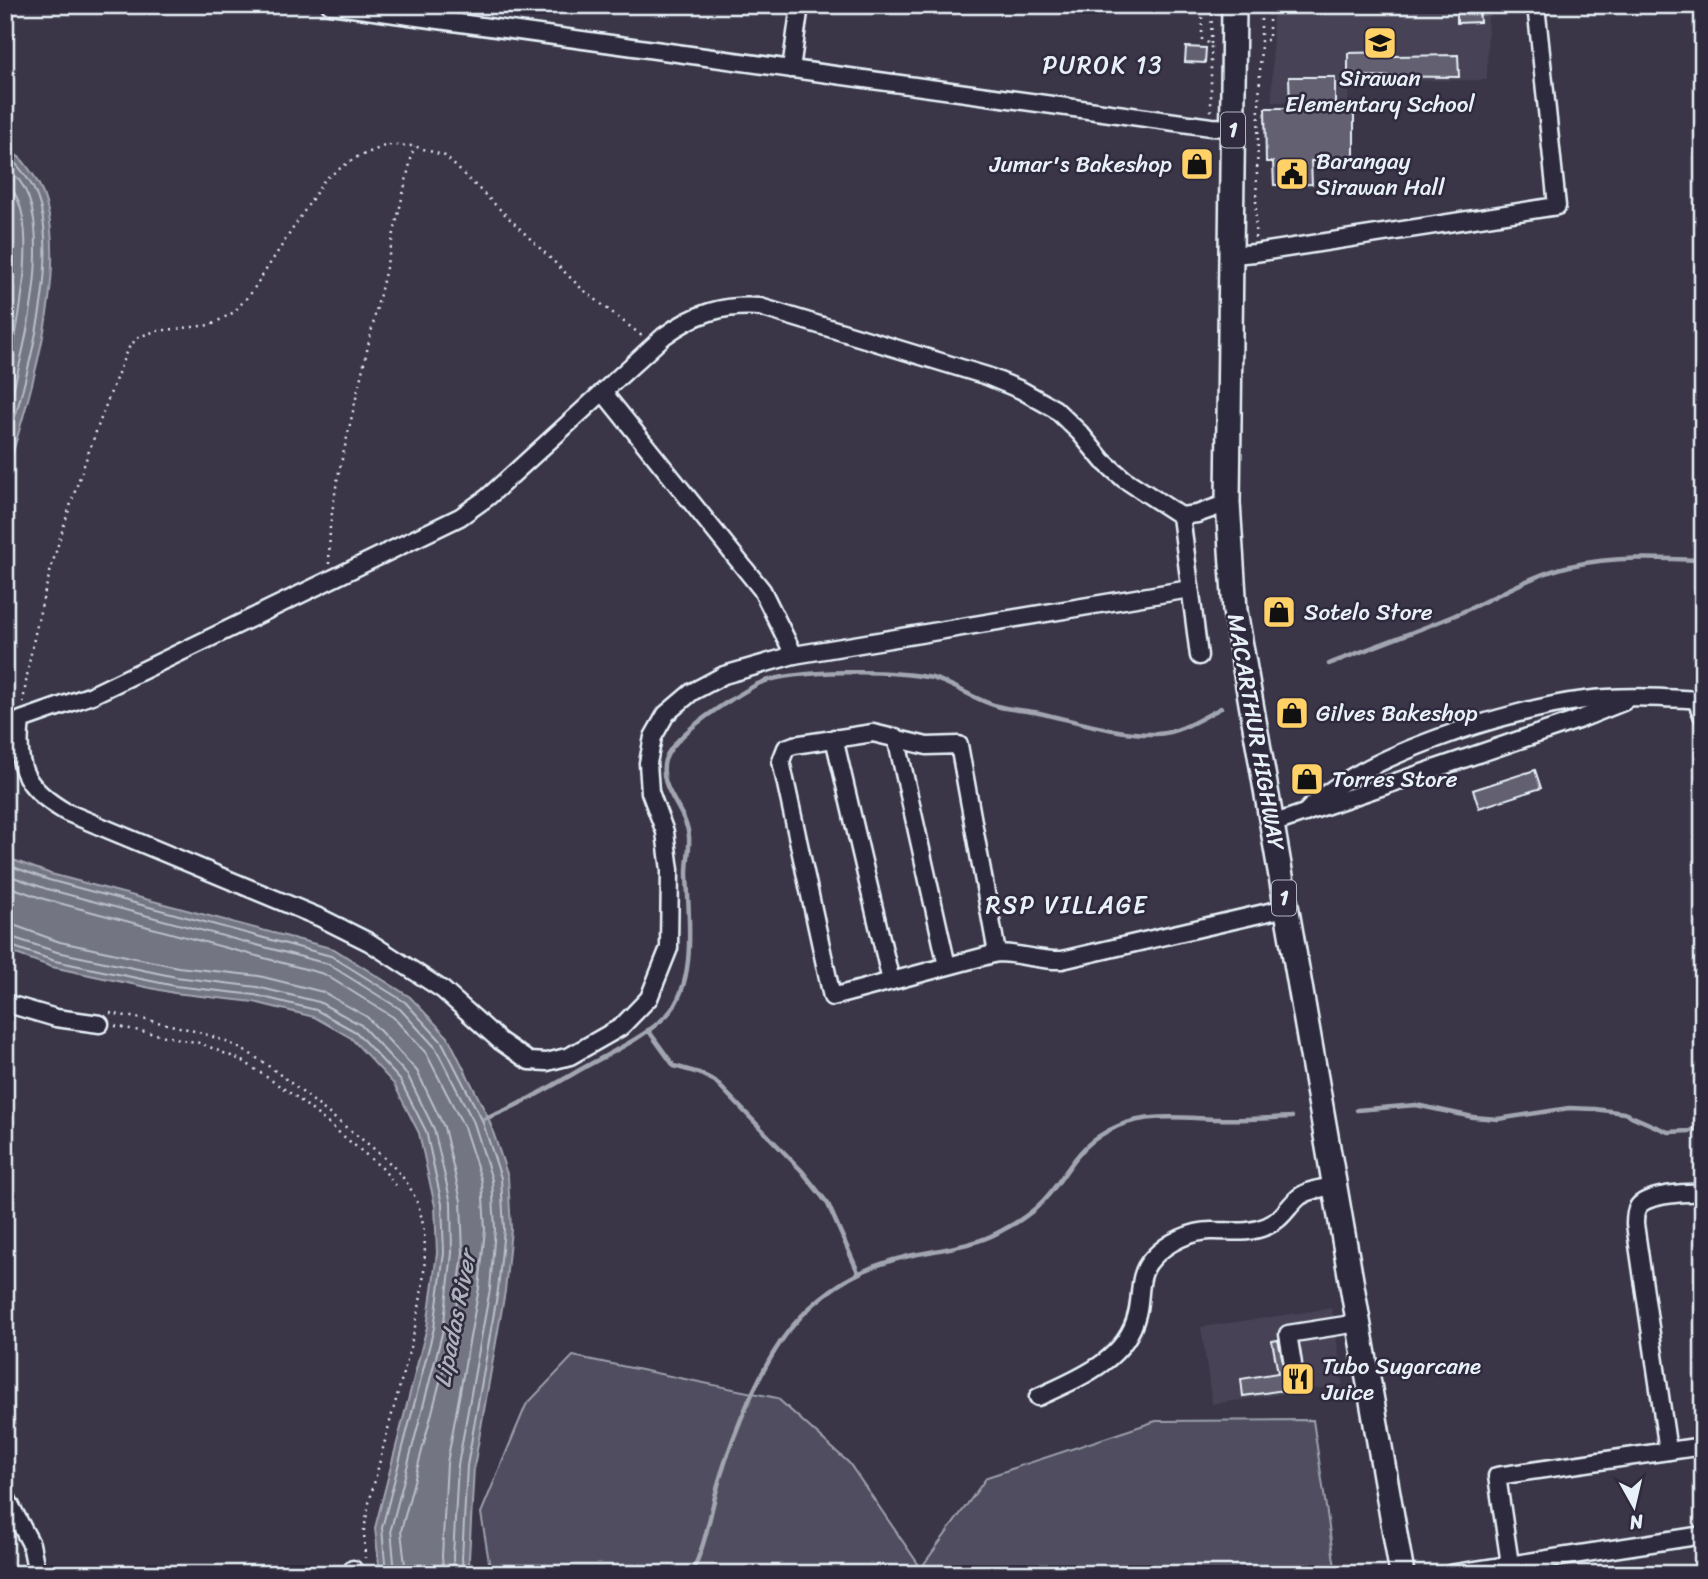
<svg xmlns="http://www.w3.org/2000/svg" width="1708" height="1579" font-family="Sriracha,sans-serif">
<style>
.built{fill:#464354}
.green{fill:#504e5f;stroke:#9ca0ac;stroke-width:2}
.water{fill:#737482;stroke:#a2a6b1;stroke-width:2}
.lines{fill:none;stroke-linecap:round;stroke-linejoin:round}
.shore{stroke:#b9bfc9;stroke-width:2}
.stream{stroke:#a2a6b1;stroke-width:4.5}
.building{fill:#636171;stroke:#e8f1f8;stroke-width:2}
.minor-casing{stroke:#e8f1f8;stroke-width:21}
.highway-casing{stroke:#e8f1f8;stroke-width:28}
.path{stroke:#e8f1f8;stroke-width:2.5;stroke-dasharray:2 5;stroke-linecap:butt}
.minor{stroke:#2f2a3d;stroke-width:16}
.highway{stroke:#2f2a3d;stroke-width:23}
.path-bridge{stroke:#e8f1f8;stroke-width:2.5;stroke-dasharray:2 5;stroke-linecap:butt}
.labels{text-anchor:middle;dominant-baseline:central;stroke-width:5;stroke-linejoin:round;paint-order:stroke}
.shield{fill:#2f2a3d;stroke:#b0b5c0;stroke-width:2}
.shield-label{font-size:21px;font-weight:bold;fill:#e8f1f8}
.poi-label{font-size:23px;fill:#e8f1f8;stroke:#2f2a3d;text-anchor:start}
.street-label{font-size:23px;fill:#e8f1f8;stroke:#2f2a3d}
.neighbourhood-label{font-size:24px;letter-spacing:2px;fill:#e8f1f8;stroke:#2f2a3d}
.water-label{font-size:24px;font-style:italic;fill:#aeb2bd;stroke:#2f2a3d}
</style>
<rect width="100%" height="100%" fill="#3a3648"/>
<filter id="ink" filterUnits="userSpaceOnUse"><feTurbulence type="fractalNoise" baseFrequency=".0143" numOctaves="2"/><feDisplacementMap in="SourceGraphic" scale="14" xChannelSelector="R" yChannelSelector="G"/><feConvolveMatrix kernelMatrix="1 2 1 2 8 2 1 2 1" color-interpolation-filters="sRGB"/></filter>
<g filter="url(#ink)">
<g class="built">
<path d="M1273,5H1488L1487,80L1349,81L1348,103L1272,102Z"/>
<path d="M1332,1308L1343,1385L1212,1404L1201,1327Z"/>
</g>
<path class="green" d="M573,1356L777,1398L849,1463L921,1568L987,1477L1156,1421L1313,1420L1336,1574H491L481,1513L526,1405Z"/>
<g class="water">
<path d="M5,151C18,154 22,159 29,169C84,237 27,402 5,479Z"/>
<path d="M5,857L51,874L334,949L410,997L448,1037L488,1117L508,1177L511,1229L505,1291L474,1467L469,1558L470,1574H380L375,1528L427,1327L437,1253L435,1206L419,1133L394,1084L351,1038L314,1017L254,1002L174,993L52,967L5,950Z"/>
</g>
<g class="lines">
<g class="shore">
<path d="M5,158C15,161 19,167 25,175C73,235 24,384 5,452"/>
<path d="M5,167C66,204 21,364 5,420"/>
<path d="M5,181C8,185 13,189 15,194C38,235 17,336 5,380"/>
<path d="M5,864L49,880L331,956L405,1002L442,1042L482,1120L501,1178L504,1229L498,1290L467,1466L462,1558L463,1574"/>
<path d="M5,874L47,889L328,964L400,1009L435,1047L474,1123L492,1180L495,1229L490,1289L458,1465L453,1557L454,1574"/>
<path d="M5,885L44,899L324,974L393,1017L426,1053L464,1127L482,1182L485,1229L479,1288L447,1463L442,1557L444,1574"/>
<path d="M5,925L16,926L60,942L178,967L259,976L323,992L367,1017L417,1071L444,1127L461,1201L463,1253L453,1332L401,1531L406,1574"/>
<path d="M5,935L57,952L176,977L257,987L319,1002L361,1025L408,1076L434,1129L451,1203L452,1253L443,1330L391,1529L395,1574"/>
<path d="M5,944L55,961L175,986L255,995L316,1010L356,1032L400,1080L426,1131L442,1204L444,1253L434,1328L382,1528L386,1574"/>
</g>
<g class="stream">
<path d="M1329,664C1370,648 1412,633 1453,616C1492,600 1529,575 1570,566C1614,556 1659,558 1703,560"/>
<path d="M648,1030L674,1066L699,1073L715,1081L802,1171L828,1204L858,1272"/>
<path d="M1357,1110L1416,1105L1473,1117L1498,1119L1569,1108L1595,1109L1624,1113L1668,1132L1690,1131L1703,1126"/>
<path d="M484,1119C519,1106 552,1086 585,1067C612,1052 645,1037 667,1015C698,983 688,914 687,873C687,861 690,848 689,836C686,809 657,788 665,760C672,738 713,711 732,699C741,694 751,687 760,683C796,669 894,670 932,678C955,684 974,700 997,706C1010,710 1025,710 1039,713C1075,721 1120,735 1156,734C1180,733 1201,718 1221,708"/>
<path d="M691,1574C707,1543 710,1511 720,1478C734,1432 760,1367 790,1329C821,1291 862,1266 909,1256C940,1249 973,1247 1001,1231C1013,1225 1027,1216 1037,1207C1069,1178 1071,1146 1118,1126C1150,1113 1184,1118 1218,1119C1242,1120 1267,1118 1292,1117"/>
</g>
</g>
<g class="building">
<path d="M1457,5H1479L1480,22L1457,23Z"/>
<path d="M1186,47L1206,48L1205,63L1185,62Z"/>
<path d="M1395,52V56L1458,55L1459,77L1348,76V53Z"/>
<path d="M1289,77H1335V108H1354V161H1311L1312,184L1274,185L1273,162H1266L1265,108H1290Z"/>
<path d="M1535,770L1541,788L1479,808L1473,790Z"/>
<path d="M1278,1340L1285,1370L1295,1374L1303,1367L1306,1387L1243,1396L1241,1379L1278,1373L1272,1341Z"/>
</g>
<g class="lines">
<defs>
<g id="minor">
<path d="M330,5L1211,127L1233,128"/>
<path d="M791,69L800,5"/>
<path d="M1232,255L1255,253L1557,206L1536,5"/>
<path d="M603,392L762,590L794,655"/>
<path d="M1181,516L1199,656"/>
<path d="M1190,589L794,655L724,675L692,692L666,714L653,737L648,763L650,792L665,832L670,870L669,948L649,998L621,1027L570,1056L547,1062L529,1061L500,1041L443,990L369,942L321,918L66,812C25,788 15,768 21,720L92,695L460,517L488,497L664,336C694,314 723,304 760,307L987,376L1021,390L1055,409L1080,433L1103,461L1124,479L1181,516L1197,514L1228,503"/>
<path d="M1696,700L1703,717"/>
<path d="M896,737L947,966"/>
<path d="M834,738L891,981"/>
<path d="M1305,813C1353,758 1513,708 1585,700C1623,695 1664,698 1703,700"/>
<path d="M1272,824L1578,720L1623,702"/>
<path d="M997,953L959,745L927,746L873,733L794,745L786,748L781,761L832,997L997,953C1019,953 1040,961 1062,960L1286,908"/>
<path d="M5,1003L56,1018L100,1024"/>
<path d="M1293,1364L1288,1334L1358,1323"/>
<path d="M1038,1397C1077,1379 1126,1361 1137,1314C1142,1295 1137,1275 1152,1259C1167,1242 1193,1230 1214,1231C1233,1231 1249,1234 1267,1226C1283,1219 1287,1207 1299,1197C1308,1190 1322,1188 1334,1186"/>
<path d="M1668,1451L1635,1224C1635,1218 1635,1212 1638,1207C1646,1194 1688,1192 1703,1193"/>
<path d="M5,1495L31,1544L37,1574"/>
<path d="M1510,1564L1497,1476L1703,1446"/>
<path d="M353,1569V1574"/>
<path d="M1450,1574L1703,1535"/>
</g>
<path id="highway" d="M1234,5L1228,503L1235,611L1402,1574"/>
</defs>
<use href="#minor" class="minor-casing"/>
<use href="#highway" class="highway-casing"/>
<g class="path">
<path d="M1261,5V40"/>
<path d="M1202,10V40L1211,44V113"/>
<path d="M1211,44L1212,5"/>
<path d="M1255,238L1261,40H1269V11"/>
<path d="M329,564L330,526L337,481L414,146"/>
<path d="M23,703C39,581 83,464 127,350L138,337L156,331L211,325L234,312L251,293L325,179L355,158L387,145L414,146L445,156L581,288L642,336"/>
<path d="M110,1013C157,1022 211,1030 252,1055C279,1072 304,1094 328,1113C356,1136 392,1158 410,1188C444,1243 411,1343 396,1400C386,1435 378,1469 369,1503L364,1530L365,1558"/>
<path d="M115,1026L200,1043L243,1061L296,1097L382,1168L399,1189"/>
</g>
<use href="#minor" class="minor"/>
<use href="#highway" class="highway"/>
<path class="path-bridge" d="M1202,10L1269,11"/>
</g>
</g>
<defs>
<symbol id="school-square" viewBox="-11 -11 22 22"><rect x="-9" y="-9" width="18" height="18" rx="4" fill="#ffd166" stroke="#2f2a3d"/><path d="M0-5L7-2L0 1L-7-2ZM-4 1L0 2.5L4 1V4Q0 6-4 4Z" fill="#111"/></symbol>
<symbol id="shop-square" viewBox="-11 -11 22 22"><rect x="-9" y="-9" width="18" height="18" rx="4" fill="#ffd166" stroke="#2f2a3d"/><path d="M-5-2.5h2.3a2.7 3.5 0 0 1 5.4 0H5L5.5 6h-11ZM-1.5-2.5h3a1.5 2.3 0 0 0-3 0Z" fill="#111"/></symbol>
<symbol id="civic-square" viewBox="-11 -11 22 22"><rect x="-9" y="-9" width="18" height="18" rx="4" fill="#ffd166" stroke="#2f2a3d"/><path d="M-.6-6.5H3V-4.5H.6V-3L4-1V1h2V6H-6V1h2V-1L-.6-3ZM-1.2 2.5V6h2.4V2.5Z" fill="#111"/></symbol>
<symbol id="restaurant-square" viewBox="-11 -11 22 22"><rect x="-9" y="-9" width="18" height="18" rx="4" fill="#ffd166" stroke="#2f2a3d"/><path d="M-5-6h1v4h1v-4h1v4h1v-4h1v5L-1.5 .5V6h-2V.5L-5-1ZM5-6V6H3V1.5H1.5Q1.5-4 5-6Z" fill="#111"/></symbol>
</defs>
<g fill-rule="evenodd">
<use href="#school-square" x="1361" y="24" width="38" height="38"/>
<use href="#shop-square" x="1178" y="145" width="38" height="38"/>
<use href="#civic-square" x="1273" y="155" width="38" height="38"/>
<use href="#shop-square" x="1260" y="593" width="38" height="38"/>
<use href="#shop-square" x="1273" y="694" width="38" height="38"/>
<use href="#shop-square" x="1288" y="760" width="38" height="38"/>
<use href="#restaurant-square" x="1279" y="1360" width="38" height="38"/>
</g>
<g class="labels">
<g class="shield">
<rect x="1221" y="112.5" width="24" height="35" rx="5"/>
<rect x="1272" y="880.5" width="24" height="35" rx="5"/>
</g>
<g class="shield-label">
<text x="1233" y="130">1</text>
<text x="1284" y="898">1</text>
</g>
<g class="poi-label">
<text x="1380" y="78" text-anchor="middle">Sirawan<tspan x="1380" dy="26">Elementary School</tspan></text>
<text x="1316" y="161">Barangay<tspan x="1316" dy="26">Sirawan Hall</tspan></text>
<text x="1172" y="164" text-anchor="end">Jumar's Bakeshop</text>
<text x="1304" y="612">Sotelo Store</text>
<text x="1316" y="713">Gilves Bakeshop</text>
<text x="1332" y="779">Torres Store</text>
<text x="1322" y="1366">Tubo Sugarcane<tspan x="1322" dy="26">Juice</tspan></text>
</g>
<g class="street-label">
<text transform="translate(1256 732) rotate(80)">MACARTHUR HIGHWAY</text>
</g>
<g class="neighbourhood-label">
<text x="1103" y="65">PUROK 13</text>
<text x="1067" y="905">RSP VILLAGE</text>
</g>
<g class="water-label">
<text transform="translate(455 1319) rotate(-79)">Lipadas River</text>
</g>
</g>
<rect width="1708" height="1579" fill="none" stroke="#2f2a3d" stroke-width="28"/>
<rect x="14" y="14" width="1680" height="1551" fill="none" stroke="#e8f1f8" stroke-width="2.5" filter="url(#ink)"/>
<g transform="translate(1634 1506) rotate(172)" stroke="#2f2a3d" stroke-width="5" paint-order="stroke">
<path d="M0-5L12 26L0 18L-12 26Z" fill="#e8f1f8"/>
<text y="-10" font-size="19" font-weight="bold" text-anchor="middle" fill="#e8f1f8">N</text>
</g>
</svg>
